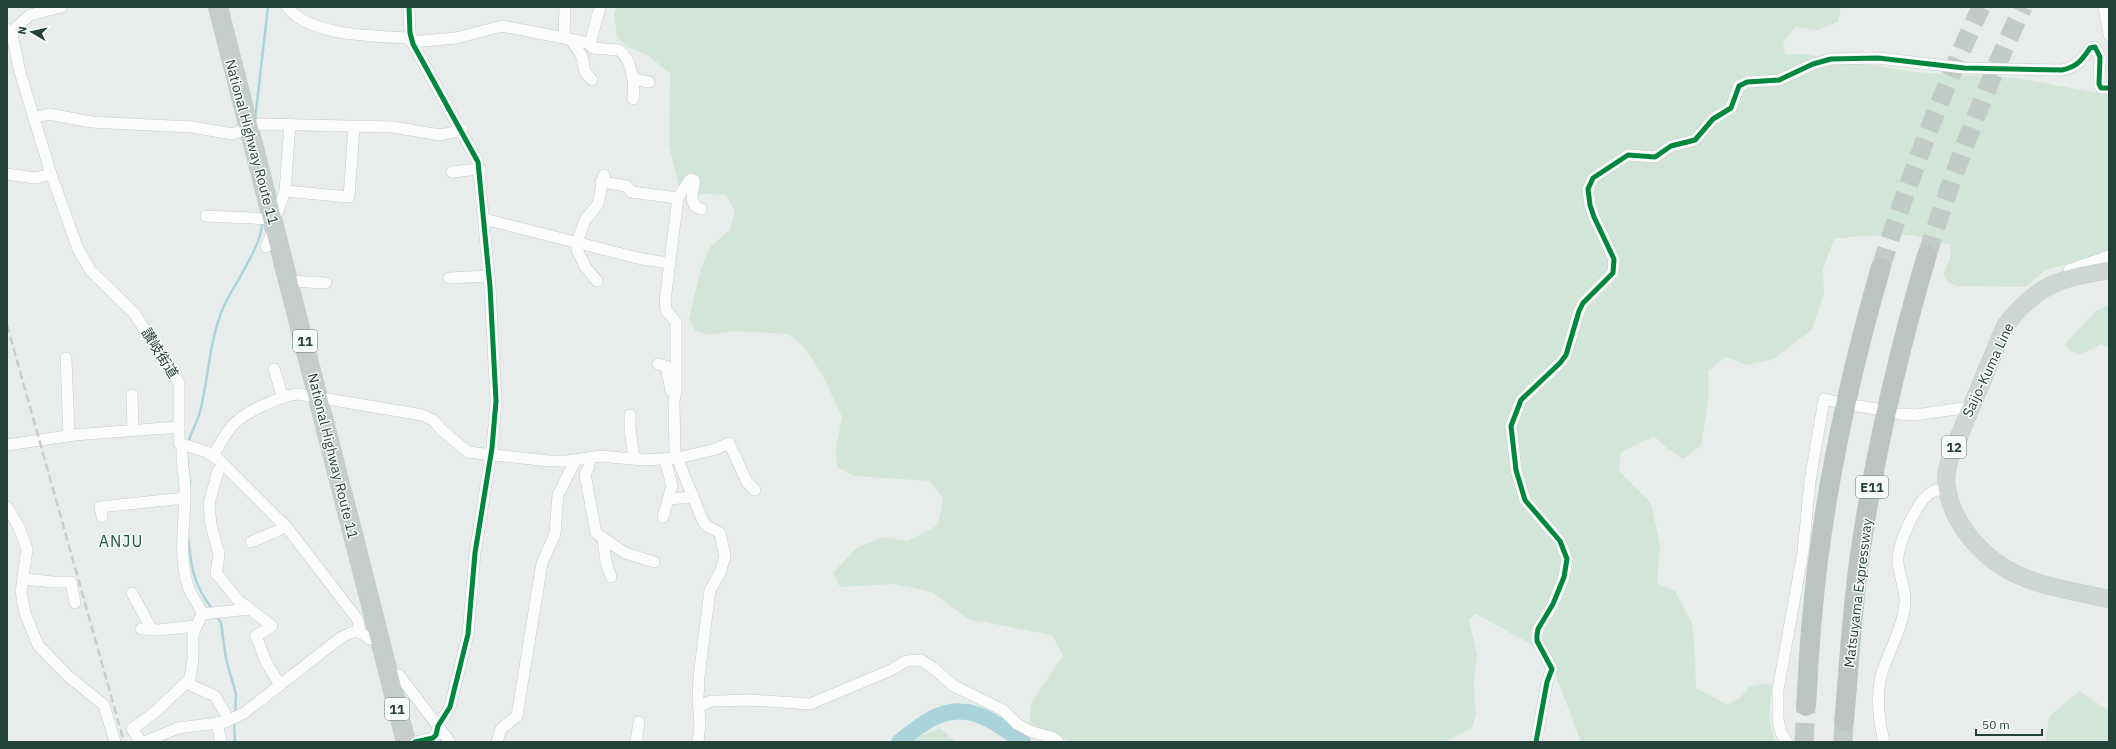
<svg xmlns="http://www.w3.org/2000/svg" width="2116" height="749" font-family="'IBM Plex Sans','Noto Sans JP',sans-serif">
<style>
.green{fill:#d1e6d8}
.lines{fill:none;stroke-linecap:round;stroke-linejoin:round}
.stream{stroke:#a9d4db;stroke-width:2.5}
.river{stroke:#a9d4db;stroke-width:16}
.motorway-tunnel{stroke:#c1cbc8;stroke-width:19;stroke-dasharray:19 10;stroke-linecap:butt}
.minor-casing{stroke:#c5cac8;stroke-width:12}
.primary-casing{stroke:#c3ccc9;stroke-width:18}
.trunk-casing{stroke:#c3ccc9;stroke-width:20}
.motorway-casing{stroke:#c3ccc9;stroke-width:20}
.minor{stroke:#fcfcfc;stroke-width:11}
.primary{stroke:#cfd7d5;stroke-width:17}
.trunk{stroke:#c6cecc;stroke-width:18}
.motorway{stroke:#bcc4c2;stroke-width:19}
.rail{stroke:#c9cdcc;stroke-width:2.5;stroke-dasharray:8 4;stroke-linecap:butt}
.cycleway-casing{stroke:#f7fbf9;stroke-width:8}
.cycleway{stroke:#00873e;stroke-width:5}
.labels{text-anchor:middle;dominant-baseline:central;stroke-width:3;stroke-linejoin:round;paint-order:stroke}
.shield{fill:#f7fbf9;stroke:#637a73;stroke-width:1}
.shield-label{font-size:13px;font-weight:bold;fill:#24423a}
.street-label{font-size:14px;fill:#24423a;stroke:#f7fbf9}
.quarter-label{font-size:16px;letter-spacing:1px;fill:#1f5548;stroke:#f7fbf9}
</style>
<rect width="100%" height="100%" fill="#e8edeb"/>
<g class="green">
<path d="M617,7H1841L1838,22L1817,30L1795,27L1783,43L1785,54H1803L1915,72L2017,78L2109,95V252L2046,270L2025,287L1956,286L1948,282L1943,274L1950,259L1951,245L1911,235L1859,236L1834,239L1823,269L1824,294L1812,329L1774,359L1746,365L1726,357L1708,371L1709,395L1701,446L1683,459L1668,449L1654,436L1621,452L1619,471L1651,503L1660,545L1657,583L1675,591L1692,623L1695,653L1696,688L1728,705L1741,697L1749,687L1763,684L1772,685L1769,718L1775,742H1581L1550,660L1534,646L1476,614L1469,620L1477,655L1474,685L1476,714L1472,728L1444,742H1070L1030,723L1031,703L1063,656L1052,635L968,619L932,592L894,584L840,587L833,573L855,549L882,537L908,541L938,525L943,498L930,481L854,476L837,467L836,447L842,417L823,376L804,347L788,334L734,331L707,335L695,330L689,319L701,268L711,246L730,230L735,211L726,195L702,194L688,197L679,187L669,146L670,73L646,54L627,47L617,36L614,13Z"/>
<path d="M2109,305V348L2101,344L2080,355L2069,350L2065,344L2097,310Z"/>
<path d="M2079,691L2109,711V742H2046L2049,717Z"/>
<path d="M940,728L956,742H906Z"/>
</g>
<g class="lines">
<g class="stream">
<path d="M255,120L268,7"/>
<path d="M188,443C191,432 197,423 200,412C209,377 209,339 224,306C234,284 264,243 262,221"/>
<path d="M187,460L190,485"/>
<path d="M188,536C191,567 193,583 212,609"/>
<path d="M216,615L221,623L226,659L236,694L235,714"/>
<path d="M234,721L235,742"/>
</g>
<path class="river" d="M899,742C909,734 920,725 931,719C968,699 994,722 1023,742"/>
<g class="motorway-tunnel">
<path d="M1927,255C1954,170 1985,88 2023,7"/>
<path d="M1881,267C1909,178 1942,92 1981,7"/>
<path d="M1804,742L1806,706"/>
<path d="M1843,742L1844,722"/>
</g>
<defs>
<g id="minor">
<path d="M287,7C311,37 376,36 412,38"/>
<path d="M409,7L410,33L413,44L478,162L490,287L496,401L492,448L475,553L468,634L450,707L438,726L436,735L433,738L415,742"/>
<path d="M2104,7L2109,35"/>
<path d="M7,29L12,35L20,72L51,174L78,249L91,271L134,313L179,383V443L207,452L218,459L289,530L358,620L360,632"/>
<path d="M10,33L30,15L61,7"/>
<path d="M564,37L565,7"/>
<path d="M571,40L582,56L585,72L592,80"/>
<path d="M412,42L456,38L502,26L579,41L590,44L593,48L619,50C632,59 635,85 633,99"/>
<path d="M590,44L600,7"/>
<path d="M633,79L649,82"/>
<path d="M34,118L49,114L91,122L192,127L232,134L260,124L393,127L440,135L462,130"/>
<path d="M452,172L480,169"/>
<path d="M7,174L35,178L51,174"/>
<path d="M601,182L627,186L631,192L678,198L689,181L691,179L694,180C695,190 686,204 701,209"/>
<path d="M285,191L349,197L354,127"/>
<path d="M678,198L665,301L666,310L676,322V389L674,402L675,453L703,521L707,526L720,533L725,556L720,573L710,590L699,677L698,698L700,724L698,742"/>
<path d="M206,216L273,219L278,211L285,191L290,124"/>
<path d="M484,219L642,259L669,263"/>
<path d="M266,247L274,229"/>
<path d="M2075,276L2069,270L2109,256"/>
<path d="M449,278L489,276"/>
<path d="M289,281L326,283"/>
<path d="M597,281L586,268L577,250V242L585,220L598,204L604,175"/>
<path d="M66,358L69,435"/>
<path d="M658,364L666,366L671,391"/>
<path d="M274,369L283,398"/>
<path d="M132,395L133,430"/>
<path d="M1858,406L1876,409"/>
<path d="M1899,414L1915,415L1970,407"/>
<path d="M630,415V428L634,459"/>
<path d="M7,445L74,435L179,427"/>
<path d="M213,456C220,444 226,431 236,422C248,411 282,395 298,394L422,415L433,420L443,431L468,452L549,461H567L600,456L644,460L678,458L716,449L729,443L747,482L755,490"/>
<path d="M589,458V467L585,474L596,533L625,553L654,562"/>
<path d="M223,464L218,471L209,504L211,525L219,554L216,573L238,600L272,626L256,636L266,662L280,685"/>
<path d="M669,499L693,497"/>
<path d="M7,507L19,527L27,549L21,592L25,613L38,645L68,676L104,705L115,742"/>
<path d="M102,517L100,507L185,498"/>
<path d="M663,517L672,486L665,459"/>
<path d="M603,538L606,562L611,577"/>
<path d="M251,542L279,530L284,524"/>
<path d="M24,579L53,582H71L75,603"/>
<path d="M132,593L152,630"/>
<path d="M202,614L250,609"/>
<path d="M141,629L159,630L195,626"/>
<path d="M388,675H399L450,742"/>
<path d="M186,683L215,696L229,720"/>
<path d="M700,706L711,701H720L749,700L810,704L891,670L906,661L921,660L933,668L954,686L1003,710L1017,724L1032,732L1054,738L1058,742"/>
<path d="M217,723L221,742"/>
<path d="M141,742L132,729L154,713L190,679L193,659V634L202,614C199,604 191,596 188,586C178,555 185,523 185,491C185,476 181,461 182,446"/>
<path d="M144,742L178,728L225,722L244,713L339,639C354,630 356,629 370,639L378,637"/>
<path d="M497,742L501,729L517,716L542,563L555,534L558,495L575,461"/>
<path d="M636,742L639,722"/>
<path d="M1536,742L1547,682L1552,669L1537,641V635L1538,629L1553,604L1564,577L1567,559L1560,541L1525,500L1516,470L1511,426L1521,400L1560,363L1566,355L1579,311L1583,303L1613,273L1614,259L1594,217L1590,205L1588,189L1593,178L1628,155L1655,157L1671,146L1695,140L1713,119L1731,108L1739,86L1747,82L1779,80L1813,64L1831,59L1878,58L1964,68L2062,70C2077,67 2082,60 2090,48L2095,47L2100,57L2099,84L2101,88H2109"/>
<path d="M1787,742L1781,733L1778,720V690L1803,552L1810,481L1824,399L1837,402"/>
<path d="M1884,742C1878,717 1875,688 1885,664C1892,646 1901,629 1904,610C1908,593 1899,578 1898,562C1897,545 1917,500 1932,492C1936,490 1942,489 1947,488"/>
</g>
<path id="primary" d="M2109,270C2059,279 2037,284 2005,326L1950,458C1947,468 1945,478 1947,488C1953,525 1984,560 2018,575C2046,588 2079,592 2109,599"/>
<path id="trunk" d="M218,7L406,742"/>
<g id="motorway">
<path d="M1806,706C1808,677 1809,648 1812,618C1822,500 1848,381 1881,267"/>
<path d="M1844,722C1849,666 1852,610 1860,554C1875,453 1898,353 1927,255"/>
</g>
</defs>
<use href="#minor" class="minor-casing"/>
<use href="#primary" class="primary-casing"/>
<use href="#trunk" class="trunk-casing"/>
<use href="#motorway" class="motorway-casing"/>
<use href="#minor" class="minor"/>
<use href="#primary" class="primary"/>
<use href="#trunk" class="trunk"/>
<use href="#motorway" class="motorway"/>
<path class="rail" d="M7,325L124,742"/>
<defs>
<g id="cycleway">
<path d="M409,7L410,33L413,44L478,162L490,287L496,401L492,448L475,553L468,634L450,707L438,726L436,735L433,738L415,742"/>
<path d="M1536,742L1547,682L1552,669L1537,641V635L1538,629L1553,604L1564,577L1567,559L1560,541L1525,500L1516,470L1511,426L1521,400L1560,363L1566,355L1579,311L1583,303L1613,273L1614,259L1594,217L1590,205L1588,189L1593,178L1628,155L1655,157L1671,146L1695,140L1713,119L1731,108L1739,86L1747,82L1779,80L1813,64L1831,59L1878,58L1964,68L2062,70C2077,67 2082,60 2090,48L2095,47L2100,57L2099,84L2101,88H2109"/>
</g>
</defs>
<use href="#cycleway" class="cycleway-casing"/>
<use href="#cycleway" class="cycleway"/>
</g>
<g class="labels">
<g class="shield">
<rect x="293" y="330" width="24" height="22" rx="3"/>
<rect x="1942" y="436" width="24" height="22" rx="3"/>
<rect x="1856" y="476" width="32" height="22" rx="3"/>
<rect x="385" y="698" width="24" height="22" rx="3"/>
</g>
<g class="shield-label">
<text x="305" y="341">11</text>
<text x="1954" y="447">12</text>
<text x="1872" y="487">E11</text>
<text x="397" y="709">11</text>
</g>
<g class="street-label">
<text transform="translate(252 142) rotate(75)">National Highway Route 11</text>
<text transform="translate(160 353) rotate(58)">讃岐街道</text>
<text transform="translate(1988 370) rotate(-65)">Saijo-Kuma Line</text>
<text transform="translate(333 456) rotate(76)">National Highway Route 11</text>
<text transform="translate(1858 593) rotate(-83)">Matsuyama Expressway</text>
</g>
<g class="quarter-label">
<text x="121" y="541">ANJU</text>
</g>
</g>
<rect width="2116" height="749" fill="none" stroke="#24423a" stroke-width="16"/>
<g transform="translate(32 32) rotate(279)" stroke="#f7fbf9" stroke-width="3" paint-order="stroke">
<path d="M0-3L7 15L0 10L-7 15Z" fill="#24423a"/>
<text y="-6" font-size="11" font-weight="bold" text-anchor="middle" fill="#24423a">N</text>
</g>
<path d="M1976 729v6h66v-6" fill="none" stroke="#24423a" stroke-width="2"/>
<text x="1982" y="729" font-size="12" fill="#24423a" stroke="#f7fbf9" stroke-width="3" paint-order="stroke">50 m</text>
</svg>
